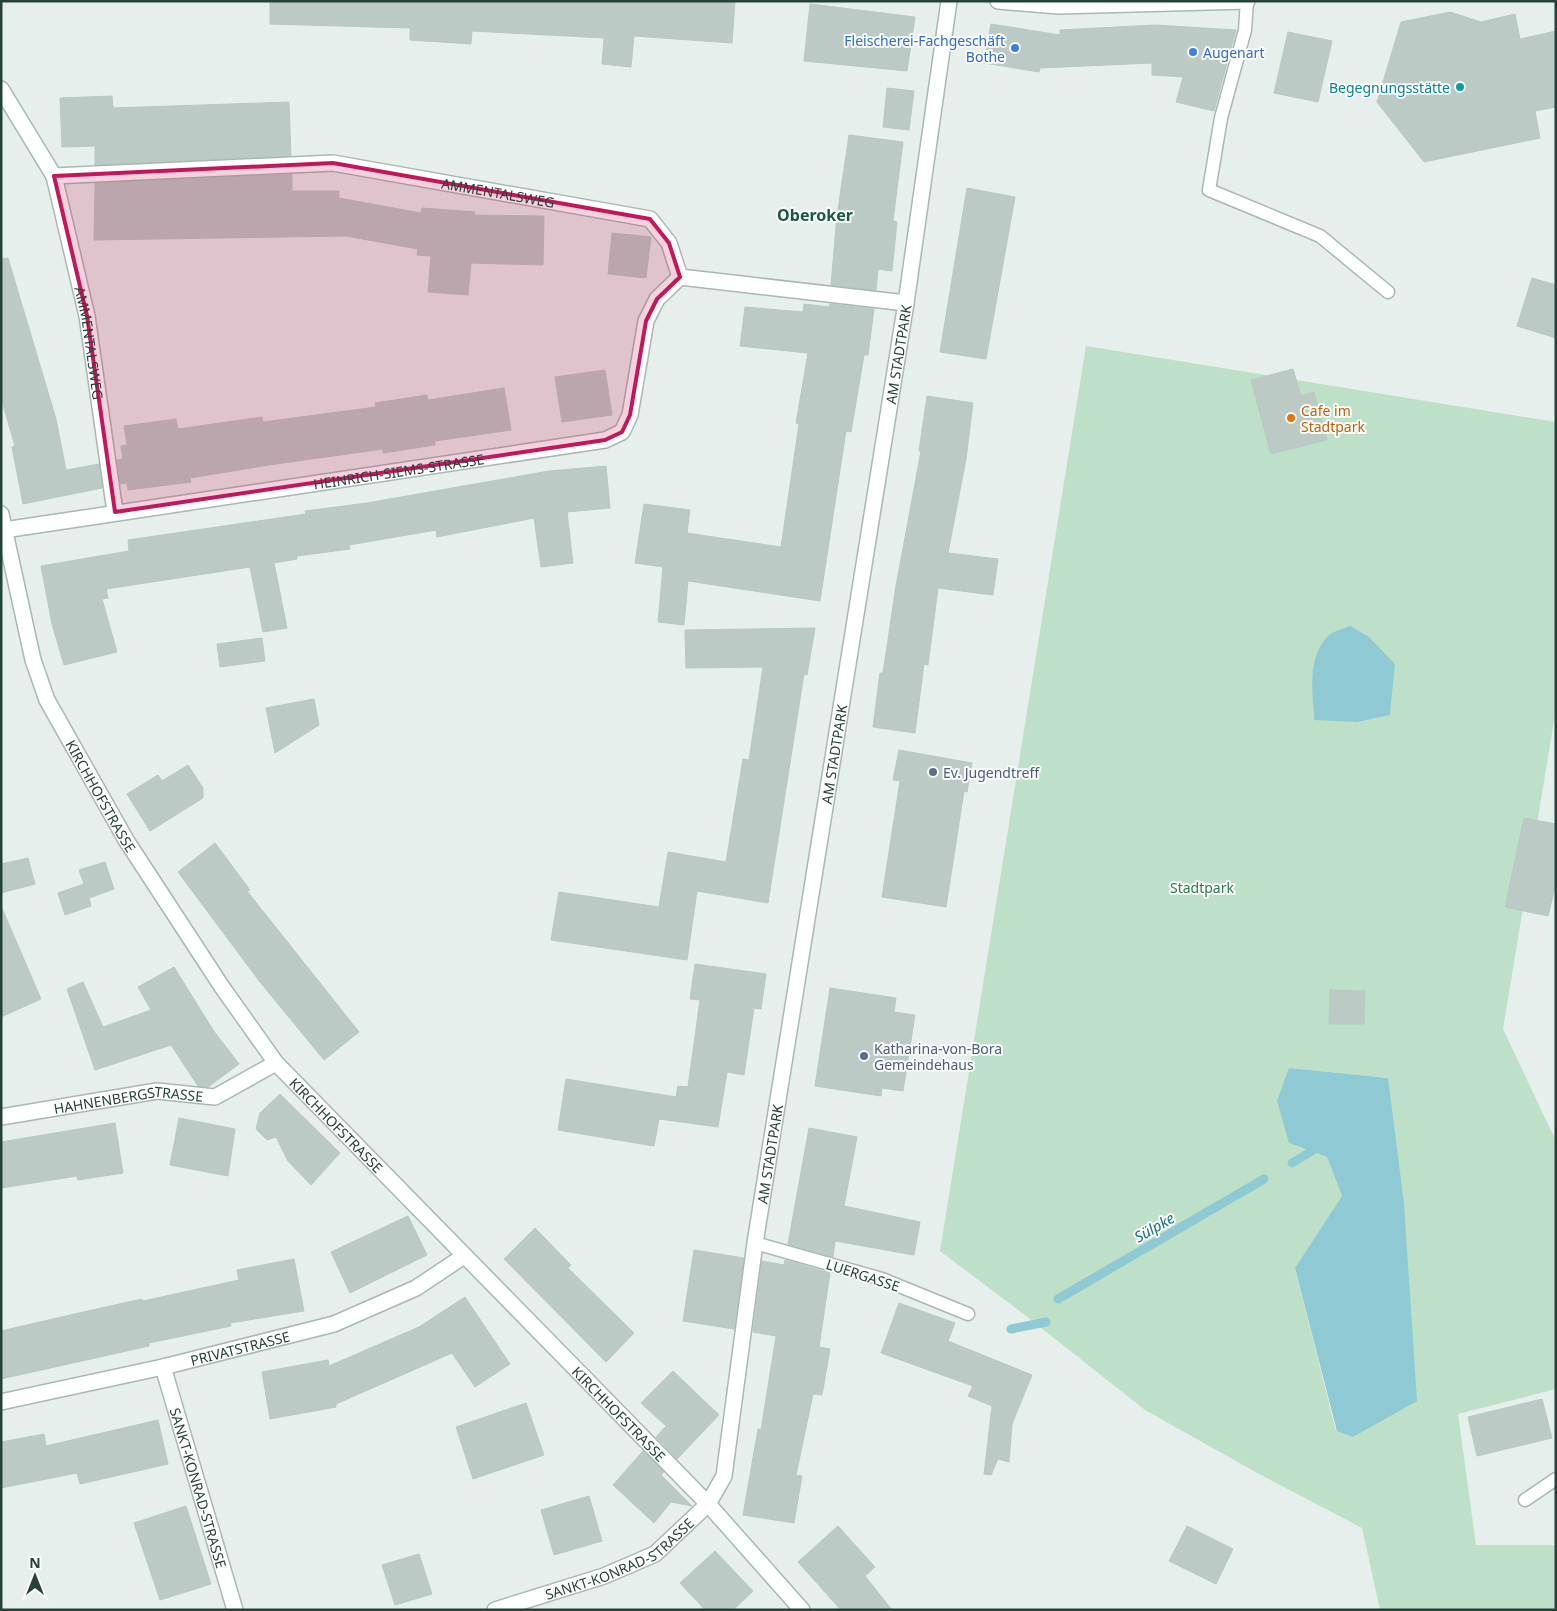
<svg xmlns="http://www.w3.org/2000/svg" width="1557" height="1611" font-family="'Noto Sans',sans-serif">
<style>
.green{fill:#bfe0c8;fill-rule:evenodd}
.water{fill:#8ec9d4}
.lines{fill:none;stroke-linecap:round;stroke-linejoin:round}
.stream{stroke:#8ec9d4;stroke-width:9}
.building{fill:#bbcac4;stroke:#b8c9c2}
.lane-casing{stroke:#a8b8b2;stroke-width:15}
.street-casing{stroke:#a8b8b2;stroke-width:18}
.lane{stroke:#fff;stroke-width:12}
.street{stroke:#fff;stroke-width:15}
.marked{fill:#c2185b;fill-opacity:0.2;stroke:#c2185b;stroke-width:4;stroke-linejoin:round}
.shop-dot{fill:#3f7fe0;stroke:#f7fbf9;stroke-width:2}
.culture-dot{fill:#0f9aa8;stroke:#f7fbf9;stroke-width:2}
.food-dot{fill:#e8710a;stroke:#f7fbf9;stroke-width:2}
.service-dot{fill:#5c6f8a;stroke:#f7fbf9;stroke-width:2}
.labels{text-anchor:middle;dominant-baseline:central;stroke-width:4;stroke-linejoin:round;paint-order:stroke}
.shop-label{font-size:14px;fill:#366cbe;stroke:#f7fbf9;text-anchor:end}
.culture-label{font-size:14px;fill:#0d838f;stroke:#f7fbf9;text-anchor:end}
.street-label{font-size:14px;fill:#24423a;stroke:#f7fbf9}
.food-label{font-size:14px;fill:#c56008;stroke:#f7fbf9;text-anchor:start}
.service-label{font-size:14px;fill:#4e5e75;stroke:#f7fbf9;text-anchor:start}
.park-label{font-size:14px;fill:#2d7a4b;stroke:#f7fbf9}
.water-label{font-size:15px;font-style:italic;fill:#1c6f80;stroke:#f7fbf9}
.quarter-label{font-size:16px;font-weight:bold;fill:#1f5548;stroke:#f7fbf9}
</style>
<rect width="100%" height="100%" fill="#e6efeb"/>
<path class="green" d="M1086,346L1556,422V709L1503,1029L1556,1141V1389L1458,1414L1476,1545H1556V1610H1380L1362,1528L1259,1474L1145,1410L1021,1312L940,1251ZM1316,655L1395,663L1390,715L1314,720L1312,678ZM1289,1068L1388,1078L1336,1431L1295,1269L1342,1196L1327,1157L1289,1143Z"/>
<g class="water">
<path d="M1350,626L1369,637L1395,664L1390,715L1357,722L1314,720C1313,692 1306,659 1328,636C1333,631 1343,629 1350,626Z"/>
<path d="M1289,1068L1388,1078L1404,1204L1417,1401L1353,1437L1337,1431L1295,1268L1342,1196L1327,1157L1289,1143L1277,1101Z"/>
</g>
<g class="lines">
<g class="stream">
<path d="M1292,1163L1312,1151"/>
<path d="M1058,1299L1264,1179"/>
<path d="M1011,1329L1046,1322"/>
</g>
</g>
<g class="building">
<path d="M270,1H735L732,43L634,36L631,67L602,64L604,38L472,31L471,44L410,40V28L270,24Z"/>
<path d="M810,4L915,17L907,71L804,61Z"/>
<path d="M1450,12L1481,22L1515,14L1520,39L1556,31V107L1535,111L1540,138L1424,162L1377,102L1401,22Z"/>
<path d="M991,24L1060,35V30L1155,25L1236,30L1214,111L1176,102L1183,77L1152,75V63L1040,68L1039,72L984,63Z"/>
<path d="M1288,32L1332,41L1318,102L1274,93Z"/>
<path d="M887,88L914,91L909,130L883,127Z"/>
<path d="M112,96L113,108L289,102L291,156L95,165V146L62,147L60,98Z"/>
<path d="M849,135L903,142L893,221L897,222L892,271L878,269L876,290L831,285L837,216Z"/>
<path d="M292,174V191H339V198L421,213L422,208L475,212L474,215L544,216L543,265L471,263L468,295L428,292L431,256L417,255L418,249L346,236L94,240L95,183Z"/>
<path d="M967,188L1015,197L986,359L940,352Z"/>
<path d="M612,233L651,237L646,278L608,274Z"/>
<path d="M8,258L56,419L66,470L99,464L102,488L23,504L12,447L15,446L1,398V259Z"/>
<path d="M1532,278L1556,285V338L1517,326Z"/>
<path d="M804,304L829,307L830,304L874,309L868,355H864L851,432L846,431L820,601L688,581L684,625L658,622L663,567L635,563L644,504L690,510L687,533L781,547L799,424L796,423L808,353L740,346L745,307L803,312Z"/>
<path d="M1293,369L1301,396L1314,392L1327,440L1271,454L1251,380Z"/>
<path d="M605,370L612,415L562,422L555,377Z"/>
<path d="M504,388L511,430L435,441V445L383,453V449L269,465L190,478L191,482L128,490L127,483L120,484L117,460L123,459L121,446L127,445L124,426L176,419L178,429L262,417L263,422L376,407L375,403L427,395L428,400Z"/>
<path d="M927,396L973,403L966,459L948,553L998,559L993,595L938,588L928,665L924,664L915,733L873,727L880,673H883L896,586L921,451H919Z"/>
<path d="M606,466L610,508L567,512L573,563L541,567L534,518L437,537L436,530L349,545L350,549L297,556V559L274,563L287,628L263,632L250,567L106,589L108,598L102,599L117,652L64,665L52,624L41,566L129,551L128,540L306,514L305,511L367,503L549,471Z"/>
<path d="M815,628L807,675L804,674L768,903L697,891L687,960L551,940L559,892L659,907L668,852L726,862L743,759L749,760L763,667L686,668L685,630Z"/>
<path d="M262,638L265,661L220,667L217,644Z"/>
<path d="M314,699L319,725L275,753L266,708Z"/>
<path d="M899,750L972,763L967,792L964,791L946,907L882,897L900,781L893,780Z"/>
<path d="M188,765L203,788V798L150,831L127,794L158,775L162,781Z"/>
<path d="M1524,818L1556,824V883L1548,916L1505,907Z"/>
<path d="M215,843L250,890L247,891L359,1032L324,1060L260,982L178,872Z"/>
<path d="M28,858L35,884L1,893V864Z"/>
<path d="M105,862L114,889L89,898L91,906L65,915L58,893L84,884L79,870Z"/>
<path d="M1,906L41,999L1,1017Z"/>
<path d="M695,964L766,974L761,1009L754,1008L744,1075L727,1072L718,1127L659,1119L654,1146L558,1130L566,1079L676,1097L678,1086L688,1087L700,1000L690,999Z"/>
<path d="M174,967L213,1030L239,1064L208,1087L198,1086L171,1045L95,1070L67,989L83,982L103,1027L151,1010L138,987Z"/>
<path d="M830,988L896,998L894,1012L915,1015L903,1091L882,1088L881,1096L815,1086Z"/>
<path d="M1330,990L1365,991L1364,1024H1329Z"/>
<path d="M280,1094L340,1153L311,1185L288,1161L276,1137L267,1140L256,1129L260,1113Z"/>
<path d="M179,1118L235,1129L228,1176L170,1165Z"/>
<path d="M115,1123L123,1173L78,1180L77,1176L1,1188V1142Z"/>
<path d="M809,1128L857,1137L844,1206L920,1222L914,1255L835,1241L833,1257L788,1244Z"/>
<path d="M408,1216L427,1255L350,1293L331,1252Z"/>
<path d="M535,1228L571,1265L568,1268L634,1333L606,1362L504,1259Z"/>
<path d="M694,1250L744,1258L734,1329L683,1321Z"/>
<path d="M294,1259L304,1311L230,1323L231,1326L149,1343V1346L1,1379V1331L92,1310L142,1299L143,1301L239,1280L237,1270Z"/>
<path d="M785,1260L830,1273L819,1347L830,1349L822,1395L813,1394L796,1475L802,1476L794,1523L743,1515L758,1429L761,1430L776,1336L753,1332L762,1261L784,1265Z"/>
<path d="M465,1297L510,1364L475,1387L452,1353L336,1404V1407L270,1419L262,1372L328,1360L329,1366L419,1327Z"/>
<path d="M899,1303L955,1323L948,1341L1032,1375L1012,1424L1009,1462L998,1459L991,1475L984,1474L992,1406L968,1396L973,1386L881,1353Z"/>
<path d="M673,1371L719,1415L677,1459L656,1437L666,1426L641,1403Z"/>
<path d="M1542,1399L1552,1438L1477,1456L1468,1417Z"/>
<path d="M526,1403L544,1455L473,1479L456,1427Z"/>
<path d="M158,1420L168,1464L80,1484L77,1473L1,1488V1442L44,1434L46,1446Z"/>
<path d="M643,1451L664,1472L661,1475L692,1506L671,1502L654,1523L613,1485Z"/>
<path d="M589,1496L602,1541L554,1555L541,1510Z"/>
<path d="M186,1506L211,1584L160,1600L134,1523Z"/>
<path d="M838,1526L875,1567L865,1576L892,1610H841L798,1562Z"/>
<path d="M1187,1526L1233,1549L1216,1584L1169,1561Z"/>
<path d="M715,1551L753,1591L733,1610H705L680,1583Z"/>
<path d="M419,1554L432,1594L395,1605L382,1565Z"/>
</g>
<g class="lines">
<defs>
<g id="lane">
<path d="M1247,1L1245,30L1221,118L1209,190L1320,236L1388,292"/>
<path d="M755,1243L882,1279L968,1314"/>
<path d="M1525,1500L1556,1479"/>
</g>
<g id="street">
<path d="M998,1L1058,6L1247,1"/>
<path id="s1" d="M1,89L54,176L333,163L650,219L669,243L680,277L906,303"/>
<path id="s2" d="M54,176L87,316L115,512"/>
<path id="s3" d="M1,514L33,660L47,700L126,840L222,987L276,1063L708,1504L802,1610"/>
<path id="s4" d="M4,530L605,440L622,432L630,415L646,321L657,299L680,277"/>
<path id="s5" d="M1,1117L157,1091L215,1097L276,1063"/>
<path id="s6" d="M163,1367L235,1610"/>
<path id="s7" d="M1,1402L163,1367L334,1324L416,1288L464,1256"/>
<path id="s8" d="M495,1610L604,1576L655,1554L708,1504L724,1476L755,1243L906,303L949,1"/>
</g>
</defs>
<use href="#lane" class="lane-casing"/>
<use href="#street" class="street-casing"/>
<use href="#lane" class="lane"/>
<use href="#street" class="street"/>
</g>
<path class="marked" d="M333,163L650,219L669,243L680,277L657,299L646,321L630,415L622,432L605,440L115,512L87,316L54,176Z"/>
<g class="shop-dot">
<circle cx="1015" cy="48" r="5"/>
<circle cx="1193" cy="52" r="5"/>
</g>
<circle class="culture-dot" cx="1460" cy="87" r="5"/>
<circle class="food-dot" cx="1291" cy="418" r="5"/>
<g class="service-dot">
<circle cx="933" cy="772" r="5"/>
<circle cx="864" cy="1056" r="5"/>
</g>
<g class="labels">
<g class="shop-label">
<text x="1005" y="40">Fleischerei-Fachgeschäft<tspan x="1005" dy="16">Bothe</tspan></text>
<text x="1203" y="52" text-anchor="start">Augenart</text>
</g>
<g class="culture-label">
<text x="1450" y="87">Begegnungsstätte</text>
</g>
<g class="street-label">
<text stroke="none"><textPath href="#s1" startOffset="549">AMMENTALSWEG</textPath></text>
<text stroke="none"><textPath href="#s2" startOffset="171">AMMENTALSWEG</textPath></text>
<text stroke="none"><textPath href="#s8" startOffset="1410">AM STADTPARK</textPath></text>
<text stroke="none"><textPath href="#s4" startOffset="399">HEINRICH-SIEMS-STRASSE</textPath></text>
<text stroke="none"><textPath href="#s8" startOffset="1005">AM STADTPARK</textPath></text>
<text stroke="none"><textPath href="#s3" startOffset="302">KIRCHHOFSTRASSE</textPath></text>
<text stroke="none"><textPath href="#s5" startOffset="129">HAHNENBERGSTRASSE</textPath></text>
<text stroke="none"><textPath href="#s3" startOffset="708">KIRCHHOFSTRASSE</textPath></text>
<text stroke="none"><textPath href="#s8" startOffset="600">AM STADTPARK</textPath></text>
<text transform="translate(863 1275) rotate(18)">LUERGASSE</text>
<text stroke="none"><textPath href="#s7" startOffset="245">PRIVATSTRASSE</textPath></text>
<text stroke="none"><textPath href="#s3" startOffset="1112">KIRCHHOFSTRASSE</textPath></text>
<text stroke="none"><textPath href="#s6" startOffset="126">SANKT-KONRAD-STRASSE</textPath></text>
<text stroke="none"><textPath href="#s8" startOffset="136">SANKT-KONRAD-STRASSE</textPath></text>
</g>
<g class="food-label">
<text x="1301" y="410">Cafe im<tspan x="1301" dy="16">Stadtpark</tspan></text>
</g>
<g class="service-label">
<text x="943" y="772">Ev. Jugendtreff</text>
<text x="874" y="1048">Katharina-von-Bora<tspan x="874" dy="16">Gemeindehaus</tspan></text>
</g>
<g class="park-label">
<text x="1202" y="887">Stadtpark</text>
</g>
<g class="water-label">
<text transform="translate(1154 1227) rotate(-30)">Sülpke</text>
</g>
<g class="quarter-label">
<text x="815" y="215">Oberoker</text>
</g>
</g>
<rect width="1557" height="1611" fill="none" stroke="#24423a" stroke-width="5"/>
<g transform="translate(35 1576)" stroke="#f7fbf9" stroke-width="4" paint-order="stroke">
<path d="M0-4L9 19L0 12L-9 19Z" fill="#24423a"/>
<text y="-8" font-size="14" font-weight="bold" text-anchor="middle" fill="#24423a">N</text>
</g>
</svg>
